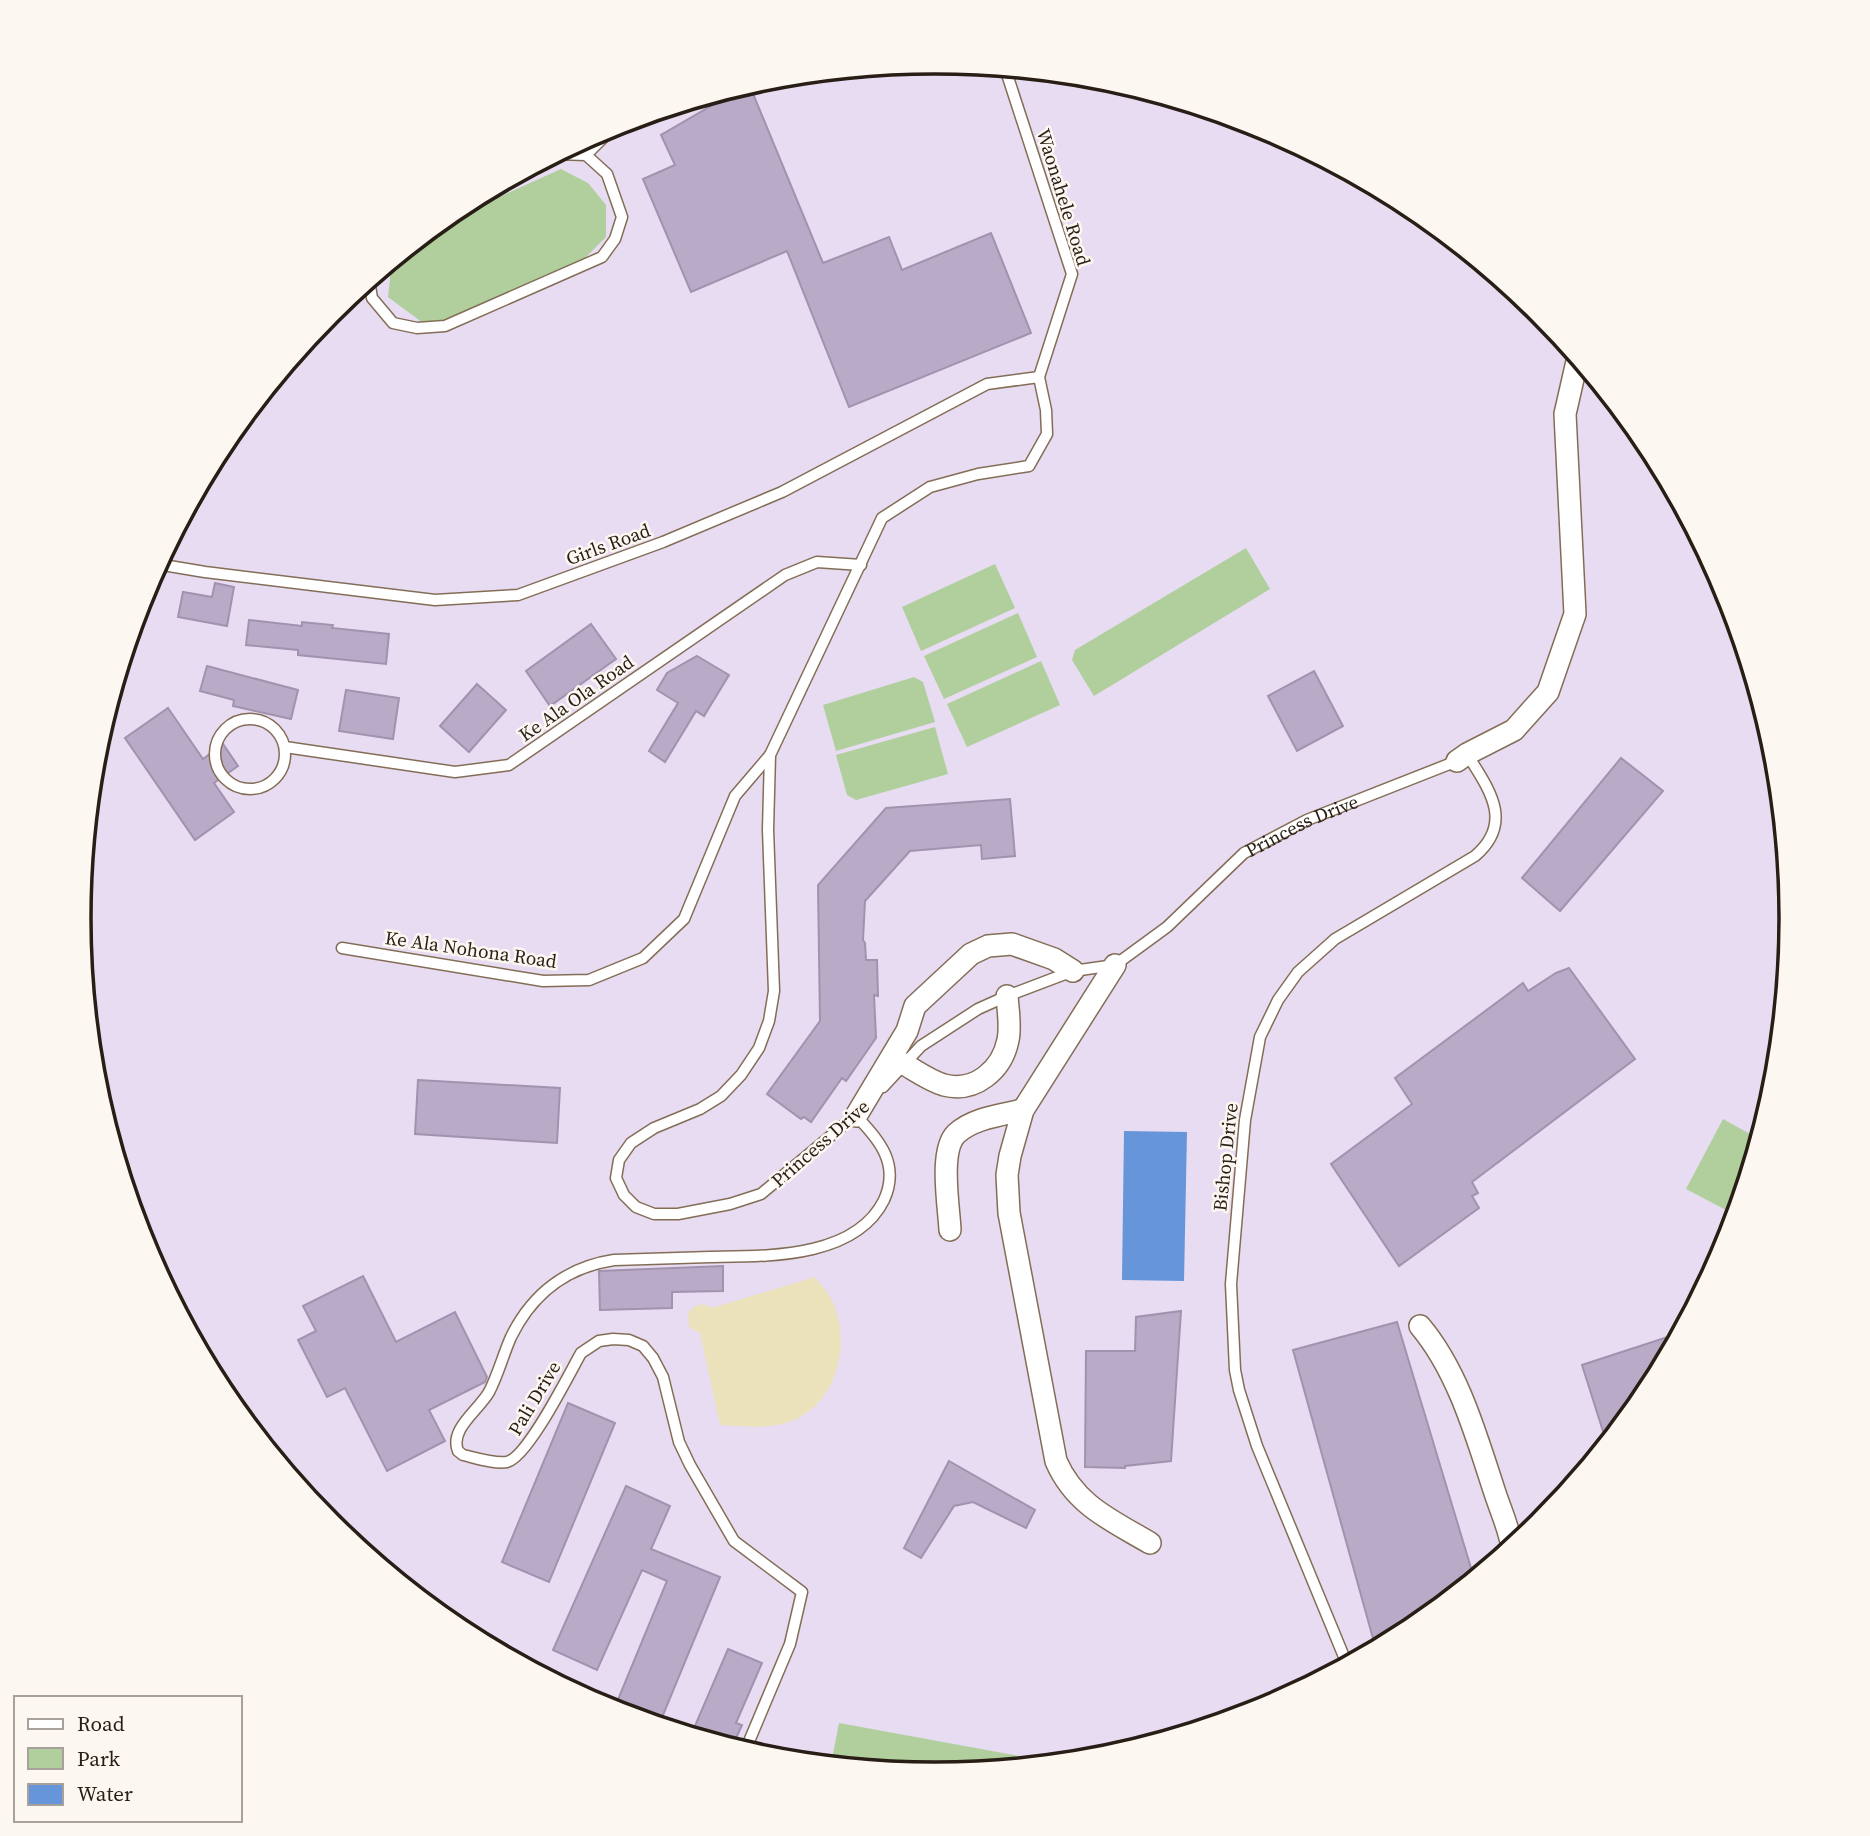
<svg xmlns="http://www.w3.org/2000/svg" width="1870" height="1836" font-family="'Source Serif 4',serif">
<style>
.education{fill:#e7dcf1}
.green{fill:#b0cf9d}
.sand{fill:#ebe2bc}
.water{fill:#6695da}
.building{fill:#b9aac7;stroke:#a192af;stroke-width:2}
.lines{fill:none;stroke-linecap:round;stroke-linejoin:round}
.service-casing{stroke:#846d57;stroke-width:13}
.minor-casing{stroke:#846d57;stroke-width:24}
.service{stroke:#fff;stroke-width:10}
.minor{stroke:#fff;stroke-width:21}
.labels{text-anchor:middle;dominant-baseline:central;stroke-width:5;stroke-linejoin:round;paint-order:stroke}
.street-label{font-size:19px;fill:#281e15;stroke:#fdf7f2}
.rim{fill:none;stroke:#281e15;stroke-width:3.5}
</style>
<rect width="100%" height="100%" fill="#fde7d3"/>
<circle class="education" cx="935" cy="918" r="854"/>
<g class="green">
<path d="M561,169L588,183L606,205V237L583,260L512,294L427,326L388,297L392,261L433,227Z"/>
<path d="M1246,548L1270,589L1094,696L1072,660L1075,650Z"/>
<path d="M995,564L1015,608L921,651L902,607Z"/>
<path d="M1018,613L1037,657L944,699L924,656Z"/>
<path d="M1041,661L1060,705L967,747L947,704Z"/>
<path d="M914,677L923,682L935,722L836,751L823,705Z"/>
<path d="M935,727L948,774L856,800L847,795L836,755Z"/>
<path d="M1723,1119L1759,1139L1752,1161L1726,1210L1686,1189Z"/>
<path d="M839,1723L1058,1763L935,1775L831,1764Z"/>
</g>
<path class="sand" d="M815,1277C820,1284 827,1291 831,1299C852,1339 839,1401 794,1420C771,1430 744,1426 720,1425L700,1333L689,1327L688,1313C695,1304 703,1302 712,1308Z"/>
<path class="water" d="M1124,1131L1187,1132L1184,1281L1122,1280Z"/>
<g class="building">
<path d="M749,84L823,263L889,237L902,270L991,233L1031,333L849,407L787,251L691,292L643,179L675,165L661,135Z"/>
<path d="M215,583L234,587L227,626L178,617L183,592L212,597Z"/>
<path d="M249,620L302,626V622L333,625L332,628L389,634L386,664L298,655V650L246,645Z"/>
<path d="M591,624L616,659L550,706L526,671Z"/>
<path d="M697,656L729,675L704,716L696,711L665,762L649,751L678,703L657,690L667,673Z"/>
<path d="M207,666L298,690L291,719L233,706L234,700L200,691Z"/>
<path d="M1314,671L1343,726L1297,751L1268,696Z"/>
<path d="M477,684L506,710L469,752L440,726Z"/>
<path d="M346,690L399,698L393,739L339,731Z"/>
<path d="M168,708L203,759L223,744L238,766L214,783L234,812L195,840L125,738Z"/>
<path d="M1621,758L1663,791L1560,911L1522,878Z"/>
<path d="M1010,799L1015,856L982,859L981,845L910,851L865,901L863,940L865,943L866,960H877L878,996L874,995L876,1038L846,1081L842,1078L811,1122L804,1117L801,1119L767,1094L820,1021L818,885L886,808Z"/>
<path d="M1569,968L1635,1059L1472,1182L1478,1193L1472,1196L1479,1208L1399,1266L1331,1164L1412,1104L1395,1078L1523,983L1528,991L1556,973Z"/>
<path d="M418,1080L560,1088L557,1143L415,1134Z"/>
<path d="M723,1266V1291L672,1292V1308L600,1310L599,1271Z"/>
<path d="M363,1276L396,1342L455,1312L487,1377L485,1382L429,1410L445,1441L387,1471L345,1388L327,1397L298,1340L316,1331L303,1306Z"/>
<path d="M1181,1311L1171,1461L1125,1466V1468L1085,1467L1086,1351H1135L1136,1317Z"/>
<path d="M1397,1322L1474,1578L1411,1631L1374,1642L1293,1350Z"/>
<path d="M1680,1333L1647,1394L1607,1444L1582,1365Z"/>
<path d="M568,1403L615,1423L549,1582L502,1562Z"/>
<path d="M949,1461L1035,1510L1026,1528L973,1502L954,1506L921,1558L904,1548Z"/>
<path d="M626,1486L670,1506L651,1549L720,1577L661,1720L617,1702L667,1581L642,1570L597,1670L553,1650Z"/>
<path d="M728,1649L762,1663L736,1723L742,1725L732,1747L691,1735Z"/>
</g>
<g class="lines">
<defs>
<g id="service">
<path d="M586,155L612,129L634,118"/>
<path d="M369,280L372,298L393,323L417,328L445,326L602,257L615,239L622,217L607,174L586,155L556,154"/>
<path d="M328,313L336,311"/>
<path d="M305,342L315,338L321,323"/>
<path d="M157,564L205,572L435,600L518,595L663,542L782,492L987,384L1039,377"/>
<circle cx="250" cy="754" r="35"/>
<path d="M285,747L455,772L509,765L785,575L817,562L861,565"/>
<path d="M342,948L543,981L589,980L643,958L684,919L735,796L770,755"/>
<path id="s1" d="M883,1087L921,1046L978,1009L1007,996L1073,971L1115,965L1167,927L1244,853L1307,820L1457,761"/>
<path d="M857,1114L761,1194L730,1204L678,1214H654L636,1207L624,1195L616,1178L619,1160L631,1143L654,1128L700,1109L721,1096L741,1075L759,1048L769,1021L774,991L768,830L770,755L882,518L930,487L978,474L1029,466L1047,434L1046,410L1039,377L1072,274L1005,68"/>
<path d="M1347,1664L1257,1446L1239,1390L1235,1370L1231,1284L1245,1120L1260,1037L1278,1000L1298,972L1335,939L1475,856C1515,822 1488,788 1467,754"/>
<path d="M745,1751L790,1644L802,1592L734,1541L690,1465L679,1442L663,1377L653,1358L643,1346L629,1340L613,1339L599,1341L581,1353C569,1374 528,1457 507,1462C494,1464 476,1458 463,1455L458,1451C449,1429 479,1410 489,1392C498,1375 503,1355 511,1337C532,1294 567,1267 614,1260C646,1259 678,1258 710,1257C765,1256 855,1259 884,1200C900,1165 880,1140 856,1116"/>
</g>
<g id="minor">
<path d="M1457,761L1467,754L1514,730L1548,692L1575,614L1565,414L1578,357"/>
<path d="M1115,965L1023,1110L1010,1156L1007,1175L1009,1213L1056,1461C1075,1505 1111,1520 1150,1543"/>
<path d="M904,1064C916,1071 930,1081 944,1085C975,1093 1002,1070 1008,1040C1011,1027 1008,1010 1007,996"/>
<path d="M856,1116L907,1031L915,1006L971,954L988,946L1012,944L1054,959L1073,971"/>
<path d="M950,1230C949,1207 939,1151 956,1134C973,1118 1002,1115 1023,1110"/>
<path d="M1420,1326C1458,1371 1476,1435 1494,1490C1500,1509 1509,1528 1512,1547"/>
</g>
</defs>
<use href="#service" class="service-casing"/>
<use href="#minor" class="minor-casing"/>
<use href="#service" class="service"/>
<use href="#minor" class="minor"/>
</g>
<g class="labels">
<g class="street-label">
<text transform="translate(1064 197) rotate(73)">Waonahele Road</text>
<text transform="translate(608 544) rotate(-20)">Girls Road</text>
<text transform="translate(576 698) rotate(-35)">Ke Ala Ola Road</text>
<text stroke="none"><textPath href="#s1" startOffset="504">Princess Drive</textPath></text>
<text transform="translate(471 949) rotate(8)">Ke Ala Nohona Road</text>
<text transform="translate(820 1143) rotate(-41)">Princess Drive</text>
<text transform="translate(1225 1157) rotate(-84)">Bishop Drive</text>
<text transform="translate(534 1398) rotate(-59)">Pali Drive</text>
</g>
</g>
<path d="M0 0H1870V1836H0ZM91 918a844 844 0 1 1 1688 0a844 844 0 1 1-1688 0Z" fill="#fdf7f2" fill-rule="evenodd"/>
<path class="rim" d="M91 918a844 844 0 1 1 1688 0a844 844 0 1 1-1688 0Z"/>
<rect x="14" y="1696" width="228" height="126" fill="#fdf7f2" stroke="#a8a09a" stroke-width="2"/>
<rect x="28" y="1719" width="35" height="10" fill="#ffffff" stroke="#a8a09a" stroke-width="2"/>
<text x="77" y="1731" font-size="21" fill="#281e15">Road</text>
<rect x="28" y="1748" width="35" height="21" fill="#b0cf9d" stroke="#a8a09a" stroke-width="2"/>
<text x="77" y="1766" font-size="21" fill="#281e15">Park</text>
<rect x="28" y="1784" width="35" height="21" fill="#6695da" stroke="#a8a09a" stroke-width="2"/>
<text x="77" y="1801" font-size="21" fill="#281e15">Water</text>
</svg>
